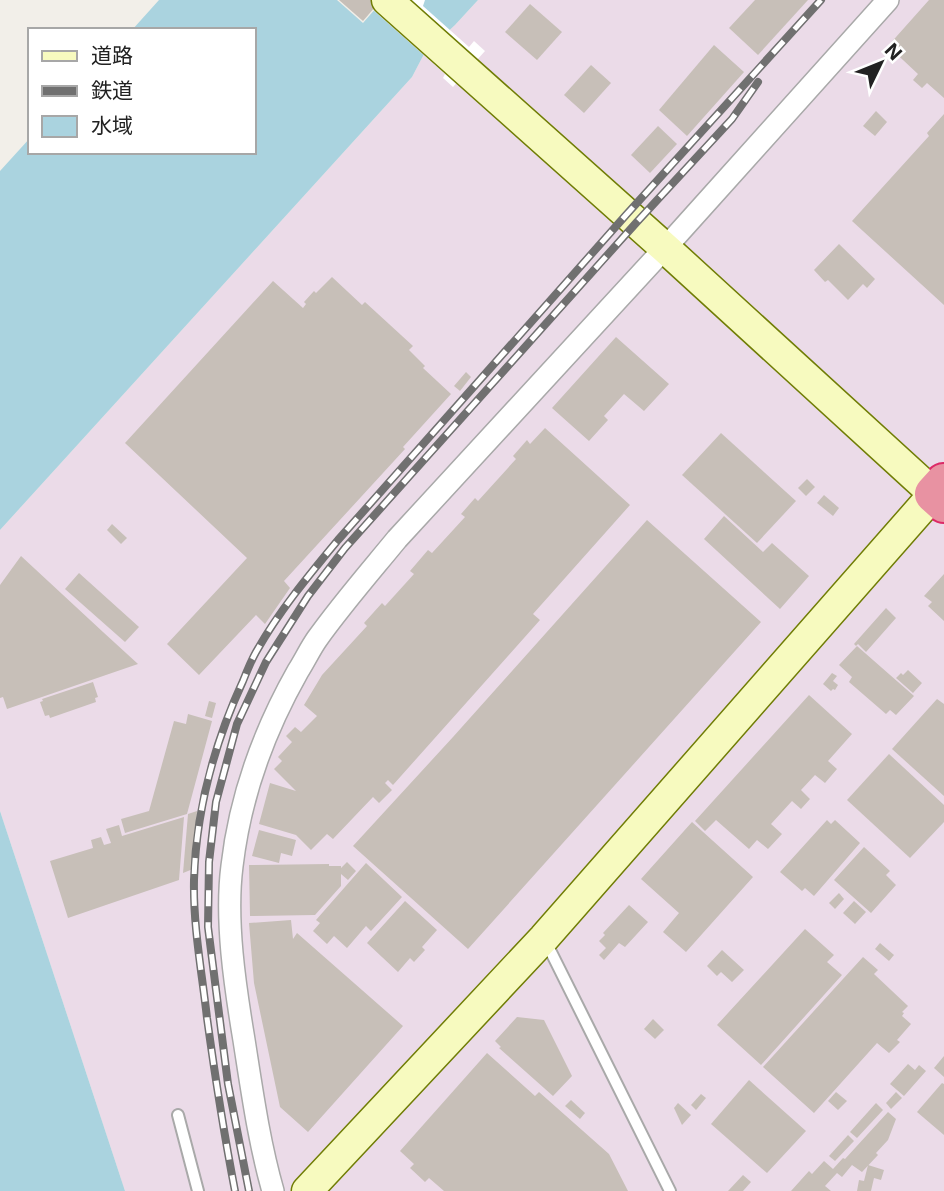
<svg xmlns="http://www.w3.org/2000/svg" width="944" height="1191" font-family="Inter,'Noto Sans JP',sans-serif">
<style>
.industrial{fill:#ebdbe8}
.water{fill:#aad3df}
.pier{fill:#fff}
.building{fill:#c7bfb8}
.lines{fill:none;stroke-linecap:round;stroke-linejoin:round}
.lane-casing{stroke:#a9a9a9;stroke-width:14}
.street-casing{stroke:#a9a9a9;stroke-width:24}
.secondary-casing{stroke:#707d05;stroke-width:33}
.highway-casing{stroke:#dc2a67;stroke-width:42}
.lane{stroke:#fff;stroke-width:10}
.street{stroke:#fff;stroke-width:21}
.secondary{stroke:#f7fabf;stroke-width:30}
.highway{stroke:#e892a2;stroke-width:38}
.rail-casing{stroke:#707070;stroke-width:8}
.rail{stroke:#fff;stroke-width:5;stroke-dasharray:16;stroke-linecap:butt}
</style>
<rect width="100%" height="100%" fill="#f2efe9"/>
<path class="industrial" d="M478,0H944V1191H125L0,811V530L412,77L424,54L455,25Z"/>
<g class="water">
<path d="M159,0H337L363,23L383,0H478L455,25L424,54L412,77L0,530V171L30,138V152H254V30H132Z"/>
<path d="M0,811L125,1191H0Z"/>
</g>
<path class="pier" d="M362,0H425L423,6L469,47L474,41L485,51L453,87L443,78L445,74Z"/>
<g class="building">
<path d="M339,0H381L363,21Z"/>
<path d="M755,0H808L758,55L729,28Z"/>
<path d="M929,0H944V98L927,83L922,88L913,80L918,74L888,46Z"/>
<path d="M530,4L562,32L537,60L505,32Z"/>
<path d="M714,45L744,72L687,136L659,110Z"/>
<path d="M591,65L611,83L584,113L564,95Z"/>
<path d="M876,111L887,122L875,136L863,126Z"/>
<path d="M944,114V305L852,221L929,136L927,133Z"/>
<path d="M658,126L677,144L650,173L631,155Z"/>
<path d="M839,244L875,279L867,288L863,284L848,300L828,280L825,282L814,270Z"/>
<path d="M332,277L362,305L365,302L413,346L409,350L425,366L423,368L451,394L403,447L405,449L284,581L290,588L265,624L256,615L199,675L167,644L247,558L125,443L273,281L303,308L306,304L304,302L314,291L316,293Z"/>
<path d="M616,337L669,384L644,411L624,394L604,416L608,420L589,441L552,408Z"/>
<path d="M466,372L471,377L460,391L454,386Z"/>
<path d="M545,428L630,505L533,614L540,620L393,785L388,780L385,783L392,790L379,803L373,797L333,839L327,834L311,850L296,835L259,824L270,783L296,791L274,769L282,761L278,757L292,742L286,736L295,727L301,732L317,716L304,705L322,675L367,626L364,623L382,603L385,606L414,574L410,571L428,550L432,553L465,517L461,514L475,498L478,501L516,459L513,456L527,440L530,444Z"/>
<path d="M721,433L796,501L757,543L682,475Z"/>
<path d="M807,479L815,487L806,496L798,488Z"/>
<path d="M824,495L839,508L833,516L817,503Z"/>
<path d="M724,516L763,552L772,543L809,576L780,609L704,539Z"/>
<path d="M647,520L761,622L468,949L353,846L453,737Z"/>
<path d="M112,524L127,538L121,544L107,530Z"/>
<path d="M21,556L103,632L138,664L7,709L3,697L0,698V585Z"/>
<path d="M79,573L139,627L125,642L65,589Z"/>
<path d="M944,574V621L928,606L932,602L924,596Z"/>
<path d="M886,608L896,618L866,652L858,644L856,646L854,644Z"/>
<path d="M857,646L914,696L896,715L890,710L886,714L849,682L852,677L839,665Z"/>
<path d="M908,670L922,683L913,693L896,678L901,673L903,675Z"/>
<path d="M832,673L837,676L833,681L838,685L835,690L833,689L831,691L823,684Z"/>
<path d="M93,682L98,697L95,698L96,702L50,718L49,715L45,716L40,702L43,701L42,699Z"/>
<path d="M809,695L852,734L828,761L837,769L825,783L815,775L801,790L810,799L801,809L792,801L771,824L782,834L768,849L757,840L749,849L716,820L705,831L695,821Z"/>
<path d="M937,699L944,704V796L892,749Z"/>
<path d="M209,701L216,703L212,718L205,716Z"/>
<path d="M188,714L212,721L187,814L125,833L121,819L149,811L174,721L186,724Z"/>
<path d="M889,754L944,805V822L910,858L847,800Z"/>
<path d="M197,811L193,869L183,873L188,814Z"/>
<path d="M184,817L179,880L68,918L50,861L93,848L91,840L101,837L104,845L111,843L106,829L119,825L122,836Z"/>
<path d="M827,820L831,824L835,820L860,843L814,896L805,888L802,891L780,872Z"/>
<path d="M692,822L753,877L686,952L663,932L679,913L641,879Z"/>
<path d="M259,830L296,840L292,856L281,853L279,863L252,856Z"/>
<path d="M864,847L890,871L886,875L896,885L871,913L834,880Z"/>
<path d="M347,862L356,871L348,880L341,874V886L315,915L250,916L249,865L329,864V866H341V868Z"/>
<path d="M366,863L402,897L371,931L366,926L347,948L334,936L327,944L313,931L320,923L316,920Z"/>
<path d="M839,893L844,899L835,909L829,903Z"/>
<path d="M405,901L437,930L422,947L425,950L414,962L410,958L398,972L367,943Z"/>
<path d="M854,901L866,912L855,924L843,913Z"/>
<path d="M629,905L648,922L625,947L619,943L604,960L599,955L606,948L599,941L605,935L603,933Z"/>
<path d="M291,920L293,939L297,933L403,1026L308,1132L280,1107L254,983L249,923Z"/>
<path d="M805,929L834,955L827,962L842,975L761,1065L717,1025Z"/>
<path d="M880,943L894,955L889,961L875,949Z"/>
<path d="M722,950L744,970L732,982L721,972L717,976L707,966Z"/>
<path d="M863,957L878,970L874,974L908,1006L902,1012L904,1013L902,1016L911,1024L897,1040L900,1042L889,1053L877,1043L814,1113L763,1067Z"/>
<path d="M517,1017L544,1020L572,1076L553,1096L499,1048L501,1047L495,1041Z"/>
<path d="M653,1019L664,1030L655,1039L644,1029Z"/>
<path d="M487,1053L535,1096L539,1092L609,1154L628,1191H444L429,1178L425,1182L410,1168L414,1164L400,1151Z"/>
<path d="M944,1056V1077L934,1068Z"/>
<path d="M908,1064L915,1070L919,1065L926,1071L904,1096L890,1084Z"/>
<path d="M749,1080L806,1131L767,1173L711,1124Z"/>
<path d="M942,1083L944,1084V1135L917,1112Z"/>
<path d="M836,1092L847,1101L838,1110L828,1101Z"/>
<path d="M896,1092L902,1098L891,1109L886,1103Z"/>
<path d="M701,1094L706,1098L696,1110L691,1105Z"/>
<path d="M571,1100L585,1113L580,1119L565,1106Z"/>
<path d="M678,1103L691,1115L682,1125L674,1108Z"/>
<path d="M876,1103L883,1110L857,1138L850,1132Z"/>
<path d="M888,1112L896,1119L888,1140L876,1153L878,1155L862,1172L852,1165L842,1177L837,1173L825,1186L831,1191H791L809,1171L812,1174L824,1161L833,1169L843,1158L845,1159Z"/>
<path d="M848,1135L854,1141L835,1161L829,1156Z"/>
<path d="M868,1165L884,1170L881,1180L874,1178L871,1191H857L859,1180L864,1181Z"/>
<path d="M743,1175L751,1182L743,1191H728Z"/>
</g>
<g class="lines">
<defs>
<g id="lane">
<path d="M545,940L670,1191"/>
<path d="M178,1115L198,1191"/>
</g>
<path id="street" d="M273,1191C259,1142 252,1091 244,1040C235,986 225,920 232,866C240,797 264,731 298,671C305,660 310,649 317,639C342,604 370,572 397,539L676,236L888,0"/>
<path id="secondary" d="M307,1191L544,938L934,494L665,248L387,0"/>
<path id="highway" d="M944,483L934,494L944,503"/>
</defs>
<use href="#lane" class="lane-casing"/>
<use href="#street" class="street-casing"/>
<use href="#secondary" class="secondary-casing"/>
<use href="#highway" class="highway-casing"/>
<use href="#lane" class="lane"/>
<use href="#street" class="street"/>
<use href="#secondary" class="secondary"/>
<use href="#highway" class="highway"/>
<defs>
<g id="rail">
<path d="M235,1191C224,1134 215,1076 207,1018C202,973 193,926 194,880C196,811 214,744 243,681C247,671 251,661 256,652C279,611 309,575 338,540L626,215L821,0"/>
<path d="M249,1191L228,1084L208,927L209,862L216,802L237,724L266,662L308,596L345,548L636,223L732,119L758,82"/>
</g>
</defs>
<use href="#rail" class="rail-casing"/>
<use href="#rail" class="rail"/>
</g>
<rect x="28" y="28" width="228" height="126" fill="#ffffff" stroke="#a7a7a7" stroke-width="2"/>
<rect x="42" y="51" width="35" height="10" fill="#f7fabf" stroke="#a7a7a7" stroke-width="2"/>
<text x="91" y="63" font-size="21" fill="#222222">道路</text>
<rect x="42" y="86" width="35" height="10" fill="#707070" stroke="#a7a7a7" stroke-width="2"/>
<text x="91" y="98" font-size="21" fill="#222222">鉄道</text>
<rect x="42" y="116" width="35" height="21" fill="#aad3df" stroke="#a7a7a7" stroke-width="2"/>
<text x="91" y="133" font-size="21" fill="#222222">水域</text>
<g transform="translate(881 63) rotate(47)" stroke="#ffffff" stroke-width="5" paint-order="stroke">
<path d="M0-5L12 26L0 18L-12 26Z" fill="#222222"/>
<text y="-10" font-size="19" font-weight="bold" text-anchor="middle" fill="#222222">N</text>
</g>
</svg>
